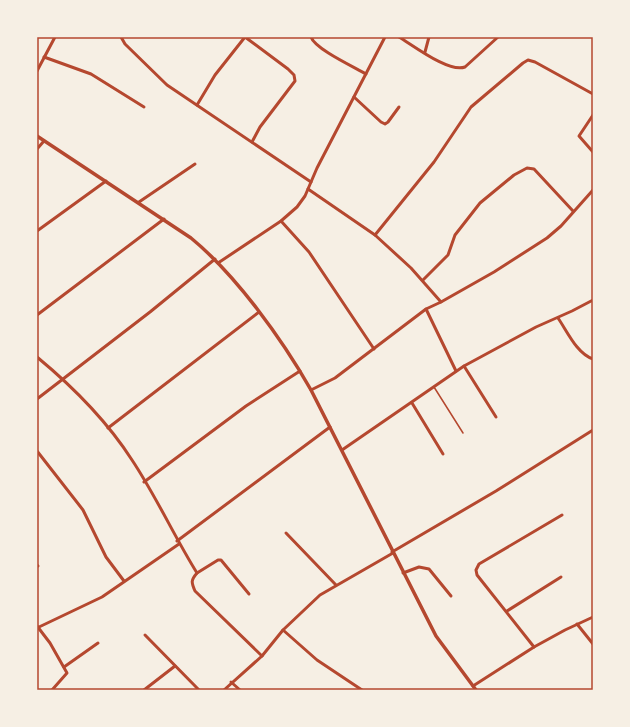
<svg xmlns="http://www.w3.org/2000/svg" width="630" height="727" font-family="Jost,sans-serif">
<style>
.lines{fill:none;stroke-linecap:round;stroke-linejoin:round}
.service{stroke:#b5482f;stroke-width:1.5}
.minor{stroke:#b5482f;stroke-width:3}
.tertiary{stroke:#b5482f;stroke-width:3.5}
.neatline{fill:none;stroke:#b5482f;stroke-width:1.5}
</style>
<rect width="100%" height="100%" fill="#f6efe4"/>
<g class="lines">
<g class="service">
<path d="M434,387L463,433"/>
<path d="M502,690H512"/>
</g>
<g class="minor">
<path d="M121,37L125,44L167,85L311,182"/>
<path d="M245,37L288,69L294,75L295,81L260,127L252,142"/>
<path d="M311,37C315,49 354,67 366,74"/>
<path d="M399,37C414,46 449,73 465,67L498,37"/>
<path d="M425,52L429,37"/>
<path d="M44,57L91,74L144,107"/>
<path d="M37,71L55,37"/>
<path d="M354,97L381,122L385,124L388,122L399,107"/>
<path d="M197,105L215,75L245,37"/>
<path d="M593,115L579,136L593,152"/>
<path d="M37,149L44,141"/>
<path d="M308,189L375,235L411,268L441,302"/>
<path d="M139,202L195,164"/>
<path d="M281,221L309,252L374,349"/>
<path d="M37,231L106,181"/>
<path d="M375,235L434,162L471,107L523,63L528,60L535,62L593,94"/>
<path d="M218,263L281,221L297,207L305,196L317,168L385,37"/>
<path d="M423,280L448,255L455,235L480,203L514,175L527,168L534,169L573,211"/>
<path d="M426,309L456,371"/>
<path d="M37,315L164,219"/>
<path d="M558,318C567,331 577,354 593,359"/>
<path d="M37,357C72,386 107,421 132,460C156,496 174,536 197,573C191,580 191,582 195,591L262,656"/>
<path d="M464,366L496,417"/>
<path d="M311,390L335,378L426,309L441,302L494,272L547,238L561,226L593,190"/>
<path d="M37,399L150,312L215,259"/>
<path d="M412,403L443,454"/>
<path d="M108,428L259,312"/>
<path d="M342,450L464,366L536,327L572,311L593,300"/>
<path d="M37,451L83,510L106,557L124,581"/>
<path d="M144,482L246,406L300,371"/>
<path d="M286,533L336,585"/>
<path d="M177,541L330,427"/>
<path d="M392,552L496,491L593,430"/>
<path d="M37,565L38,566"/>
<path d="M197,573L218,560H221L249,594"/>
<path d="M403,573L419,567L429,569L451,596"/>
<path d="M507,611L561,577"/>
<path d="M577,624L593,644"/>
<path d="M37,626L50,643L67,673L52,690"/>
<path d="M39,627L102,597L179,544"/>
<path d="M283,630L317,660L362,690"/>
<path d="M145,635L199,690"/>
<path d="M534,647L477,575L476,570L479,564L562,515"/>
<path d="M64,667L98,643"/>
<path d="M231,682L240,690"/>
<path d="M473,686L534,647L565,630L593,617"/>
<path d="M144,690L175,666"/>
<path d="M224,690L262,656L283,630L320,595L393,553"/>
</g>
<path class="tertiary" d="M37,136L191,238C236,275 282,339 311,390L436,636L476,690"/>
</g>
<rect width="630" height="727" fill="none" stroke="#f6efe4" stroke-width="76"/>
<rect x="38" y="38" width="554" height="651" class="neatline"/>
</svg>
